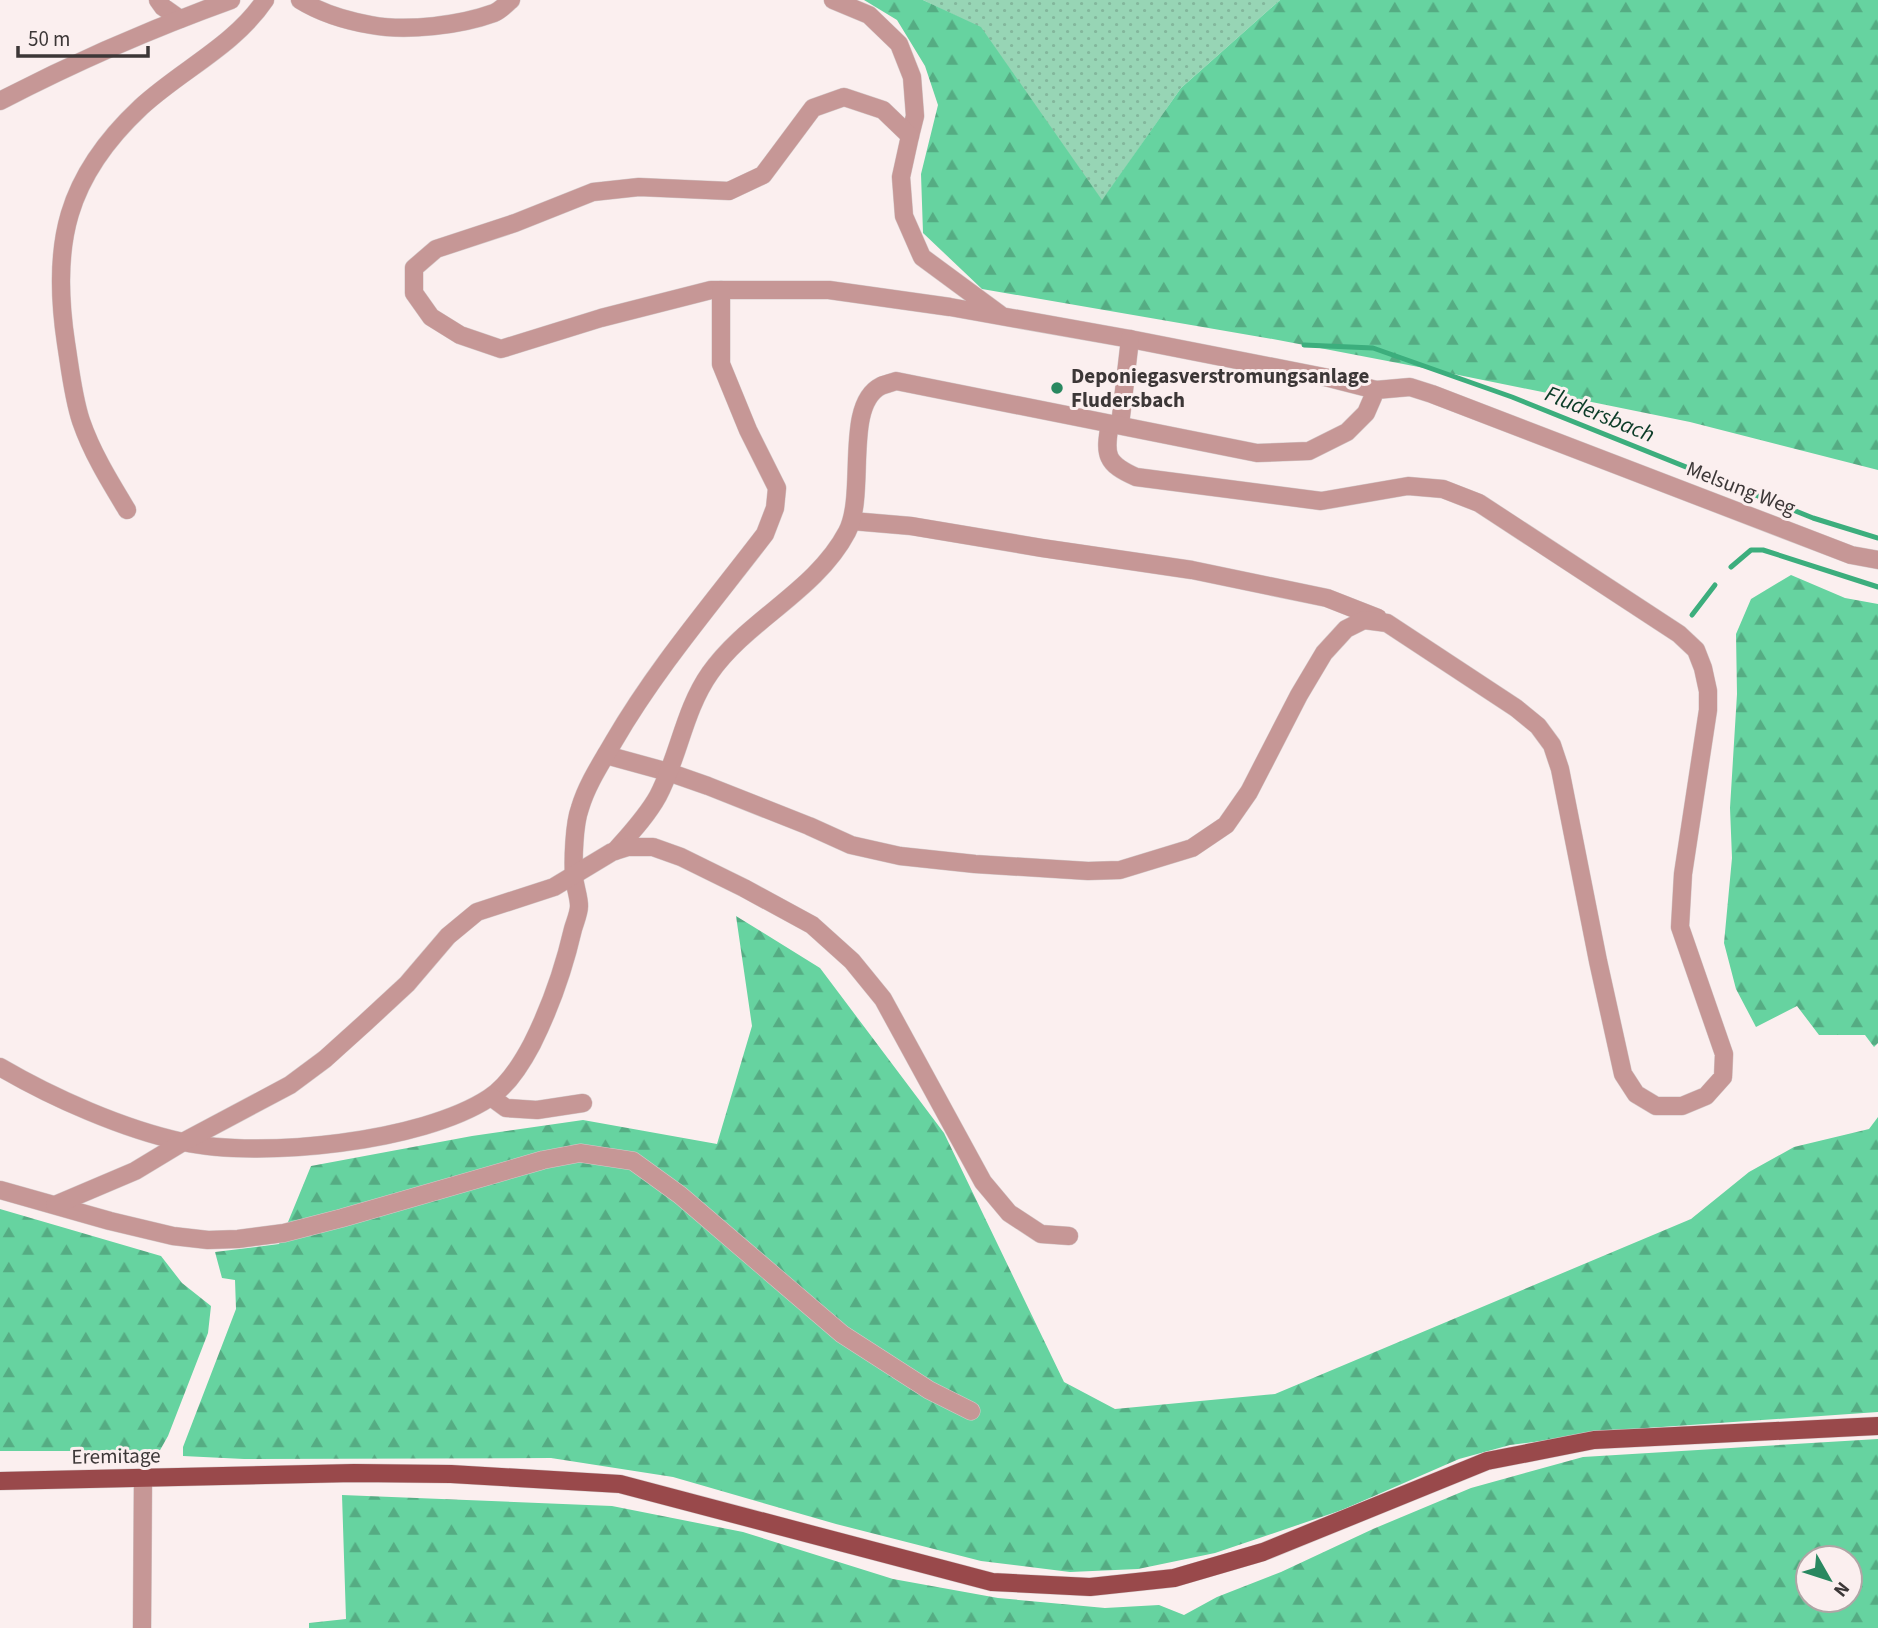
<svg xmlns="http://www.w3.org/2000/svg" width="1878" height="1628" font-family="'Source Sans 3',sans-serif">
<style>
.grass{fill:url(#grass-dots)}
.forest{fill:url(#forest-firs);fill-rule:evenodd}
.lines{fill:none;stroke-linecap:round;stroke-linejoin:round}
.stream{stroke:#3cae7d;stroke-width:5}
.minor-casing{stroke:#d5caca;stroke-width:19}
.major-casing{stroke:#d5caca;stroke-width:19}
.minor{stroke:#c69796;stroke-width:18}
.major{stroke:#99494b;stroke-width:18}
.poi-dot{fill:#298860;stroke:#fbefef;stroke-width:2.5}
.labels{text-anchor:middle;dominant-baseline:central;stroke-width:6;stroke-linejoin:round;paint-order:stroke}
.poi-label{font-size:21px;font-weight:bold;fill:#3c3737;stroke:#fbefef;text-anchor:start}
.street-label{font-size:21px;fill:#3c3737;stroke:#fbefef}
.water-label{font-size:23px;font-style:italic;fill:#0b3b27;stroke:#fbefef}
</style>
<defs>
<pattern id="grass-dots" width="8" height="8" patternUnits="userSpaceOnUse" patternTransform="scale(1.75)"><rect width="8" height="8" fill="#97d5b5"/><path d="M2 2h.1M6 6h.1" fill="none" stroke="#83b79c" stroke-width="1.8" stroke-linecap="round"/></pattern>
<pattern id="forest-firs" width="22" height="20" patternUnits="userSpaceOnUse" patternTransform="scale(1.75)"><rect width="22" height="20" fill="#66d3a0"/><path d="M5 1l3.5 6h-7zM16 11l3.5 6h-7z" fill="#55ac83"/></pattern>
</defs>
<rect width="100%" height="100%" fill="#fbefef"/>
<path class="grass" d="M923,0H1280L1181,88L1102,201L981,28Z"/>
<g class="forest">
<path d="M864,0H923L981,27L1102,200L1181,88L1280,0H1878V470L1690,422L1424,368L1278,340L982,289L923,233L921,174L938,105L925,66L897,20Z"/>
<path d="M1791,575L1845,598L1878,604V1043L1874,1047L1865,1035H1819L1797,1006L1756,1027L1736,989L1724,943L1732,858L1730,808L1737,694L1736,634L1751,599Z"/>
<path d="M736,916L820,968L944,1133L1064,1382L1115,1409L1275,1394L1691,1219L1749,1172L1794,1147L1869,1129L1878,1117V1412L1647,1428L1510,1445L1459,1459L1342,1510L1215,1553L1138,1569L1070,1572L981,1561L836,1524L673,1477L551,1458L244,1459L183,1456V1447L236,1309L235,1280L222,1278L215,1252L279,1244L311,1166L472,1136L583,1120L717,1144L752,1026Z"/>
<path d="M0,1209L161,1256L182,1283L211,1306L208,1333L168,1436L155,1459L132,1451H0Z"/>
<path d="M1878,1439V1628H309V1623L346,1619L342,1495L612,1506L743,1532L893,1579L998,1598L1105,1608L1159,1605L1184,1615L1217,1597L1281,1572L1373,1529L1471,1488L1583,1457ZM1808,1558H1850V1600H1808Z"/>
</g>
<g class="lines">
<g class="stream">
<path d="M1304,345L1373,348L1512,397L1813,518L1878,538"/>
<path d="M1731,567L1751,550H1763L1878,587"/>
<path d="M1692,615L1715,585"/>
</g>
<defs>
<g id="minor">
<path d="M158,0L163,7L180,19"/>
<path d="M300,0C321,13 348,21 371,25C407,32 461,25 494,13C501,10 506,4 511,0"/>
<path d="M833,0L869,15L899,44L912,77L915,116L910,136"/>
<path d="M0,101C75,62 153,28 231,0"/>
<path d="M1002,316L922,257L904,216L901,177L910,136L883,110L844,97L813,108L763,175L729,191L639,187L593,192L515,223L436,249L414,268V293L431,317L460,335L501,349L601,318L711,290H829L950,307L1130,339L1329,378L1376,390"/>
<path d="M1120,425L1130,339"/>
<path d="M127,510C110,482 92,453 81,421C73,397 70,368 66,343C51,244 66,177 141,107C181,70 234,46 265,0"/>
<path d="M852,521L911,526L1042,548L1192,570L1327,598L1378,618"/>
<path d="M606,755L668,772L708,786L809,826L851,845L900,856L975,864L1088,871L1120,870L1192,848L1226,825L1249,792L1299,695L1324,653L1346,629L1364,620L1387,623L1516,708L1538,726L1552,745L1560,769L1598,961L1623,1074L1636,1094L1656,1106H1682L1706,1096L1723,1077L1724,1054L1680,927L1683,874L1708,710V691L1703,668L1696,650L1679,634L1479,503L1443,489L1408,486L1321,501L1136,477C1106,464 1104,455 1110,424"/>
<path d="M615,851C630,834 647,816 658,796C679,756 684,710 710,673C747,620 816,591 847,532C867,494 843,405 881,386C885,384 891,383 896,381L1257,453L1309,451L1347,432L1366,413L1376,390L1410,387L1432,394L1851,555L1878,560"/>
<path d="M0,1067C53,1098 123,1129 183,1142C261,1159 422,1142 489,1098C508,1086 522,1063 532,1044C550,1008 564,968 573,929C575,922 579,913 579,906C579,897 575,887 574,877C573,860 574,824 580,808C587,784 602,762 614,741C657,667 714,601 765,534L775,508L777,488L748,430L721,364V290"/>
<path d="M491,1097L506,1108L537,1110L583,1103"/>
<path d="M0,1190L110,1221L173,1236L208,1240L238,1239L284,1233L342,1218L543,1160L580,1153L633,1161L680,1195L842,1334L929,1390L971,1411"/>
<path d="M55,1205L135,1171L183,1142L290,1085L325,1059L366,1022L407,984L448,936L477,912L554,887L612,852L628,847H653L681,857L744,888L812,925L852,961L883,999L983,1182L1009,1213L1041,1234L1069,1236"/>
<path d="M142,1628L143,1478"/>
</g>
<path id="major" d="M0,1481L354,1473L451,1474L620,1484L992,1582L1090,1587L1174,1578L1263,1552L1487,1461L1594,1440L1878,1426"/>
</defs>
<use href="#minor" class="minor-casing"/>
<use href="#major" class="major-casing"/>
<use href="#minor" class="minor"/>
<use href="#major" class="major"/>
</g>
<circle class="poi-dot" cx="1057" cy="388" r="7"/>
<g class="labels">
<g class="poi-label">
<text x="1071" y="376">Deponiegasverstromungsanlage<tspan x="1071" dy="24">Fludersbach</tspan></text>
</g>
<g class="street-label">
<text transform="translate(1741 488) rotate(21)">Melsung Weg</text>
<text transform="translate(116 1456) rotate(-1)">Eremitage</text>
</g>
<g class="water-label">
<text transform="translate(1600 414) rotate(22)">Fludersbach</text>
</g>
</g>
<g transform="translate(1829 1579) rotate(129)"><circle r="33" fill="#fbefef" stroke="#afa5a5" stroke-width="2"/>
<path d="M0-5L12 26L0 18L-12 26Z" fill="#298860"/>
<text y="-10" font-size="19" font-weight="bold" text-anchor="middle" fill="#3c3737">N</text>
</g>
<path d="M18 46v10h130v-10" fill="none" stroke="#3c3737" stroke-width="3.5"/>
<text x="28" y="46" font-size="21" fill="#3c3737" stroke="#fbefef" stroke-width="5" paint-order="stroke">50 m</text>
</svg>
